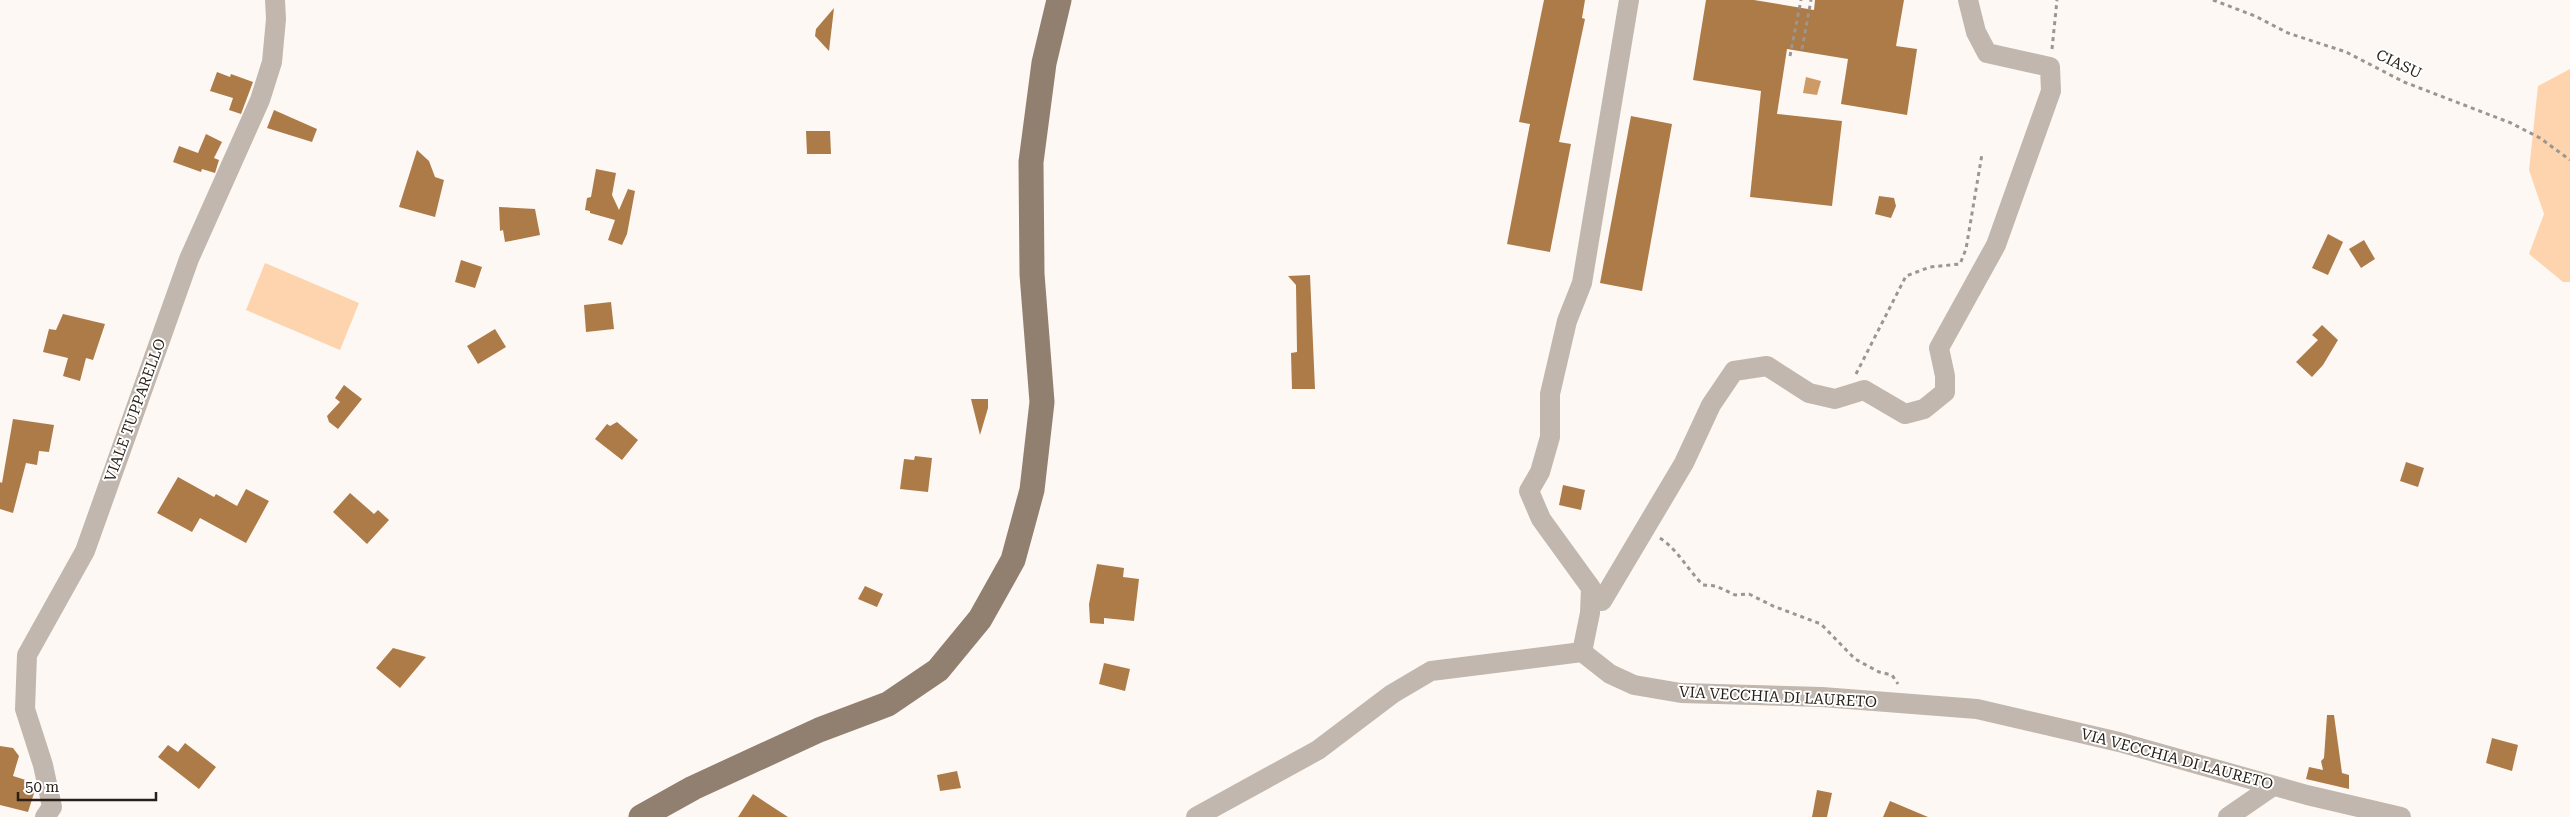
<svg xmlns="http://www.w3.org/2000/svg" width="2570" height="817" font-family="'Roboto Serif',serif">
<style>
.green{fill:#fdd4ad}
.water{fill:#ce9a66}
.building{fill:#ad7b48}
.lines{fill:none;stroke-linecap:round;stroke-linejoin:round}
.path{stroke:#9c9690;stroke-width:3;stroke-dasharray:4 4;stroke-linecap:butt}
.minor{stroke:#c1b7ae;stroke-width:20}
.major{stroke:#917f6f;stroke-width:25}
.labels{text-anchor:middle;dominant-baseline:central;stroke-width:4;stroke-linejoin:round;paint-order:stroke}
.street-label{font-size:15px;fill:#282018;stroke:#fff}
</style>
<rect width="100%" height="100%" fill="#fdf8f4"/>
<g class="green">
<path d="M2570,69V282H2563L2529,254L2544,214L2529,170L2538,86Z"/>
<path d="M265,263L359,303L340,350L246,310Z"/>
</g>
<path class="water" d="M1806,77L1821,81L1817,95L1803,93Z"/>
<g class="building">
<path d="M1544,0H1585L1582,18L1585,19L1559,142L1571,144L1550,252L1507,244L1530,124L1519,122Z"/>
<path d="M1706,0H1754L1814,10L1815,0H1904L1896,46L1917,49L1907,115L1841,104L1848,59L1787,49L1777,114L1842,121L1832,206L1750,197L1761,91L1693,80Z"/>
<path d="M834,8L829,51L815,36L816,29Z"/>
<path d="M217,72L230,77L231,74L253,82L241,114L229,110L233,98L210,91Z"/>
<path d="M274,110L317,129L312,142L267,128Z"/>
<path d="M1631,116L1672,124L1642,291L1600,283Z"/>
<path d="M806,131H830L831,154H807Z"/>
<path d="M206,134L222,142L214,158L219,160L215,173L202,169L201,172L173,162L179,146L198,153Z"/>
<path d="M417,150L429,161L435,177L444,180L435,217L399,207Z"/>
<path d="M596,169L616,173L612,195L619,210L628,189L635,191L627,234L622,245L608,240L615,220L590,213V211L585,210L587,198L591,197Z"/>
<path d="M1879,196L1894,198L1896,206L1891,218L1875,214Z"/>
<path d="M499,207L535,209L540,235L505,242L503,230L500,231Z"/>
<path d="M2328,234L2343,242L2328,275L2312,268Z"/>
<path d="M2364,240L2375,259L2361,268L2349,249Z"/>
<path d="M461,260L482,267L475,288L455,282Z"/>
<path d="M1310,275L1315,389H1292L1291,353L1297,352L1296,285L1288,276Z"/>
<path d="M611,302L614,329L586,332L584,305Z"/>
<path d="M63,314L105,324L93,360L86,358L80,381L63,376L68,358L43,352L49,329L56,330Z"/>
<path d="M2322,325L2338,340L2323,365L2312,377L2296,362L2318,340L2312,335Z"/>
<path d="M495,329L506,347L478,364L467,346Z"/>
<path d="M344,385L362,399L338,429L329,422L327,416L340,402L335,398Z"/>
<path d="M971,399H988V408L980,435Z"/>
<path d="M13,419L54,425L49,452L39,451L37,465L26,463L13,513L0,509V482L2,483Z"/>
<path d="M617,422L638,440L622,460L595,439L607,424L610,426Z"/>
<path d="M915,456L932,458L928,492L900,489L904,459L914,460Z"/>
<path d="M2406,462L2424,468L2418,487L2400,481Z"/>
<path d="M178,477L214,497L216,494L237,506L246,489L269,501L246,543L200,518L192,532L157,513Z"/>
<path d="M1563,485L1585,490L1581,510L1559,505Z"/>
<path d="M350,493L374,514L378,510L389,520L367,544L333,512Z"/>
<path d="M1097,564L1124,568L1123,577L1139,579L1134,621L1104,618V624L1090,623L1089,604Z"/>
<path d="M865,586L883,594L877,607L858,599Z"/>
<path d="M393,648L426,657L400,688L376,668Z"/>
<path d="M1104,663L1130,669L1125,691L1099,684Z"/>
<path d="M2327,715H2334L2342,773L2349,775V789L2306,779L2309,767L2323,770L2321,761L2324,758Z"/>
<path d="M2492,738L2518,745L2512,771L2486,763Z"/>
<path d="M185,743L216,767L199,789L158,757L168,745L178,752Z"/>
<path d="M0,746L13,748L19,756L13,776L35,783L36,787L28,812L0,805Z"/>
<path d="M957,771L961,788L940,791L937,775Z"/>
<path d="M1817,790L1832,793L1827,817H1812Z"/>
<path d="M753,794L788,817H738Z"/>
<path d="M1890,801L1928,817H1883Z"/>
</g>
<g class="lines">
<g class="path">
<path d="M2213,0L2255,16L2288,33L2346,52L2404,82L2511,123L2540,138L2570,160"/>
<path d="M1802,49L1811,0"/>
<path d="M2052,49L2057,0"/>
<path d="M1790,56L1801,0"/>
<path d="M1856,374L1906,276L1930,267L1960,264L1966,249L1982,154"/>
<path d="M1660,538C1679,551 1687,569 1703,585L1716,586L1735,595L1749,594L1773,606L1821,624L1855,659L1879,672L1892,675L1898,684"/>
</g>
<g class="minor">
<path d="M1591,598L1602,601L1684,463L1711,405L1734,371L1767,366L1809,393L1835,399L1864,390L1905,414L1924,409L1945,392V376L1939,348L1996,245L2051,91L2050,67L1987,53L1976,32L1968,0"/>
<path d="M1582,652L1590,613L1591,588L1541,519L1529,491L1540,472L1550,437V394L1567,321L1582,283L1629,0"/>
<path d="M45,817L52,807L43,765L25,709L27,655L85,551L189,259L260,100L272,62L276,19L275,0"/>
<path d="M1196,817L1318,750L1392,694L1431,671L1582,652L1610,674L1634,685L1681,693L1822,697L1977,709L2119,742L2307,795L2401,817"/>
<path d="M2228,817L2273,786"/>
</g>
<path class="major" d="M641,817L693,788L819,730L888,704L938,670L980,619L1013,560L1032,490L1042,402L1032,274L1031,162L1044,63L1059,0"/>
</g>
<g class="labels">
<g class="street-label">
<text transform="translate(2399 64) rotate(25)">CIASU</text>
<text transform="translate(135 410) rotate(-70)">VIALE TUPPARELLO</text>
<text transform="translate(1778 697) rotate(3)">VIA VECCHIA DI LAURETO</text>
<text transform="translate(2177 759) rotate(15)">VIA VECCHIA DI LAURETO</text>
</g>
</g>
<path d="M18 792v8h138v-8" fill="none" stroke="#282018" stroke-width="2.5"/>
<text x="25" y="792" font-size="15" fill="#282018" stroke="#ffffff" stroke-width="4" paint-order="stroke">50 m</text>
</svg>
